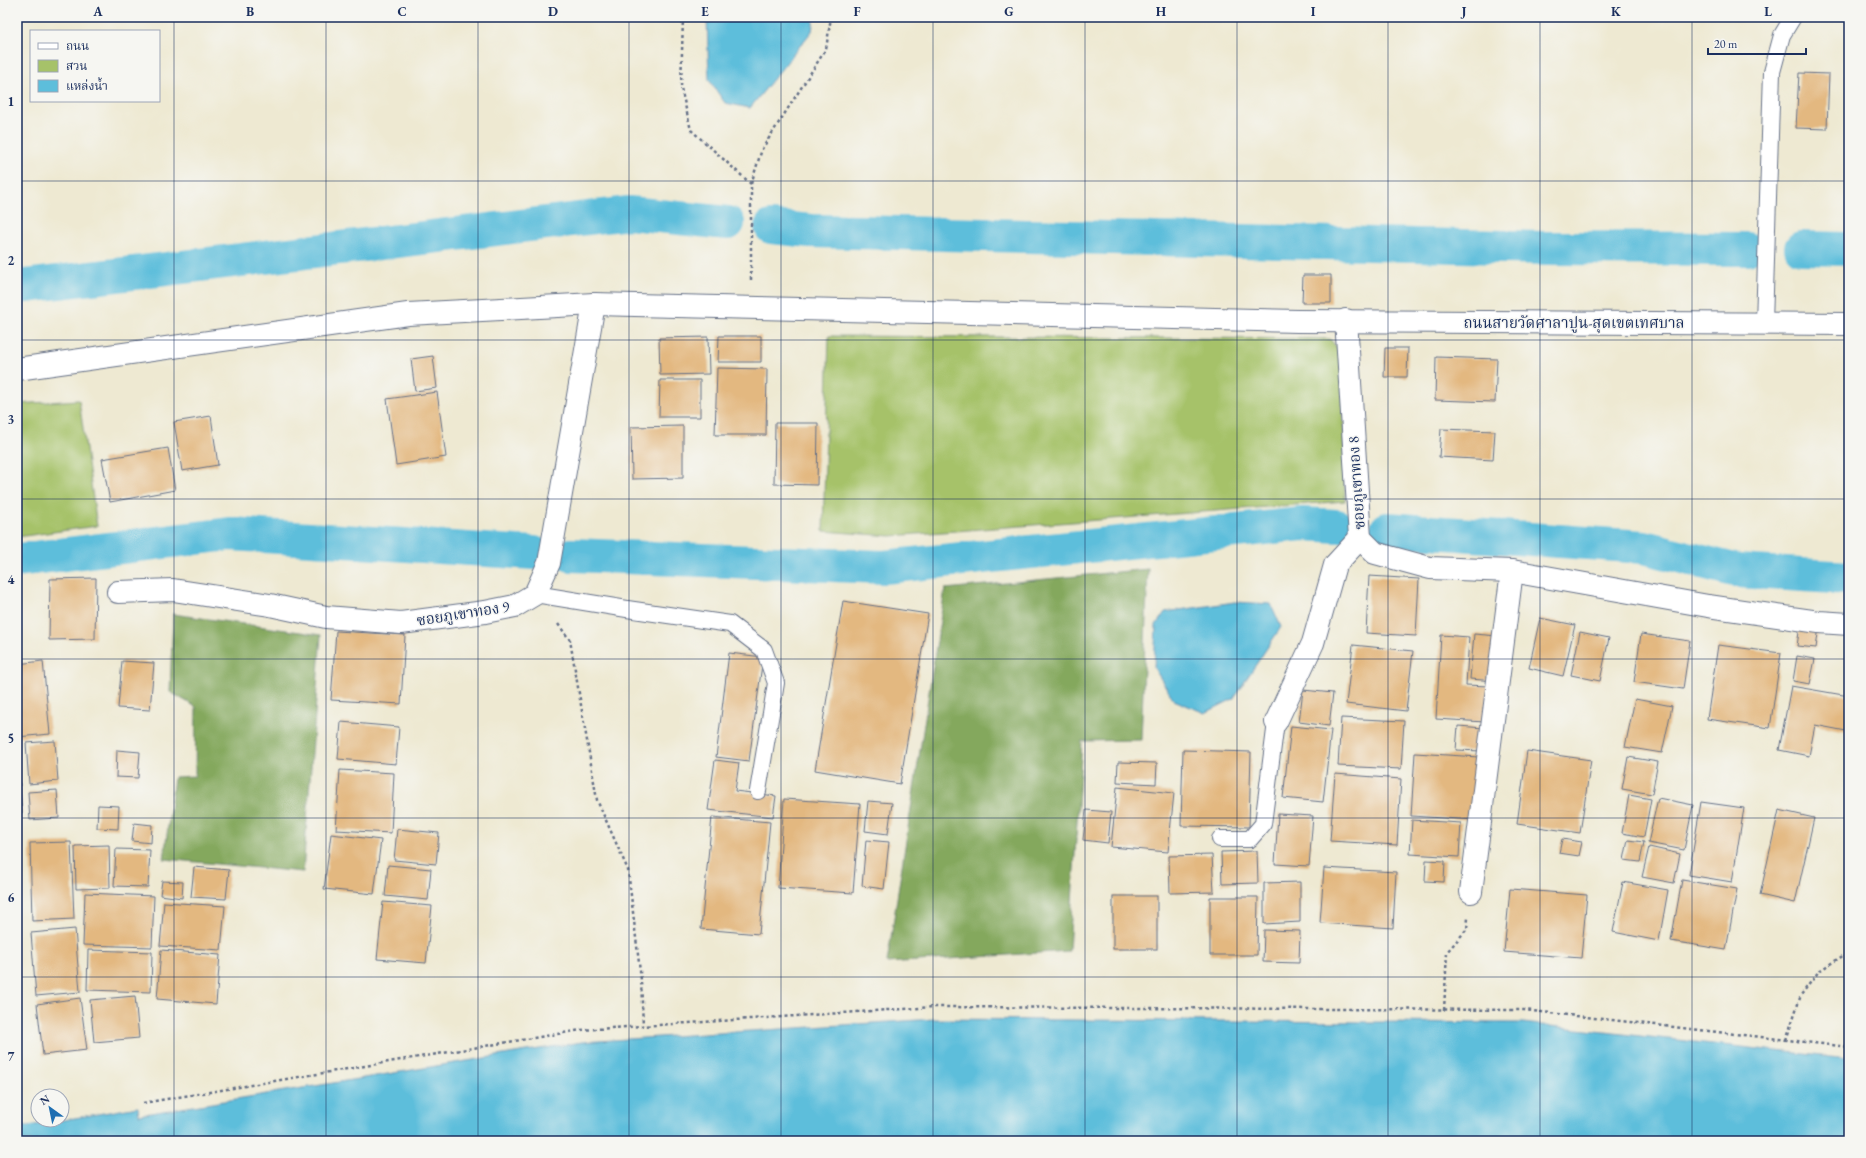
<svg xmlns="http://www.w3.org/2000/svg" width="1866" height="1158" font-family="'EB Garamond','Noto Serif Thai',serif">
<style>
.green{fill:#a6c269;stroke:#607864}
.forest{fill:#84a85d;stroke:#506c5e}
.water{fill:#5dbedb;stroke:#3c769c}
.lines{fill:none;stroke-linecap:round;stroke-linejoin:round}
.canal{stroke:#5dbedb;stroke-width:34}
.building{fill:#e3b880}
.lane-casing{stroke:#657087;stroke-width:18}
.street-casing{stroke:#657087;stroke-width:24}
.secondary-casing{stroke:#657087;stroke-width:24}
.path{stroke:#657087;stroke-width:2.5;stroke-dasharray:3 3;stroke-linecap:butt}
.lane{stroke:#fff;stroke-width:16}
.street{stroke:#fff;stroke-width:22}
.secondary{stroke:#fff;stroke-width:22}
.grid{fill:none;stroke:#1b2f5e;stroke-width:1;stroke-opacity:0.55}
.labels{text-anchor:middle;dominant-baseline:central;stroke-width:3;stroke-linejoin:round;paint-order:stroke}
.street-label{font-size:15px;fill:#1b2f5e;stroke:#f6f6f2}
.neatline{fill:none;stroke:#1b2f5e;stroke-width:1.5}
.grid-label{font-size:13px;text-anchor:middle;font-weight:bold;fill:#1b2f5e}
</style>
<rect width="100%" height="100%" fill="#f6f6f2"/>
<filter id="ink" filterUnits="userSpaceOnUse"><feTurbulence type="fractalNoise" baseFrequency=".025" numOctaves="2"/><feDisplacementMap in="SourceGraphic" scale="8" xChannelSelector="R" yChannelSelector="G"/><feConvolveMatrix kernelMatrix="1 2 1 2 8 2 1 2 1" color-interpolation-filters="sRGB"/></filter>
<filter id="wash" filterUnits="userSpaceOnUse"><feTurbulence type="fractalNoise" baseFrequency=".012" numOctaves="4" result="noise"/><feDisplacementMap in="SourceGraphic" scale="16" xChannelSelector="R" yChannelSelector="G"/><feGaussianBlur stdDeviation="0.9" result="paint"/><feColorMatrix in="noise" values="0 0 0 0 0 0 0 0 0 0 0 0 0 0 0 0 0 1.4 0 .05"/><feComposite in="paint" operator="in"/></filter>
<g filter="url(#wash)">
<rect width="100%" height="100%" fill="#eee9d2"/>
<g class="green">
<path d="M829,336L1330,339L1342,354L1345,501L891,536L823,531Z"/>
<path d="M79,400L97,526L17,537V404Z"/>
</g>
<g class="forest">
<path d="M1148,569L1141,740L1082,741L1069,951L887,963L945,589Z"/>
<path d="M173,614L321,635L303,872L164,859L174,777L195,776L196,707L170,692Z"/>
</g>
<g class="water">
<path d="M707,17H814L812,31L750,108L725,103L709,80Z"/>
<path d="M1235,602L1271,604L1281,627L1233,699L1205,713L1174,700L1154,668L1156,625L1165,612Z"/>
<path d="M934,1019L1523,1023L1849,1059V1141H17V1128L138,1107L139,1115L582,1042Z"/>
</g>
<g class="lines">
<g class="canal">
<path d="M771,227L811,231L1545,248L1747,249"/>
<path d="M1801,248L1849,249"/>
<path d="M17,287L629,213L728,223"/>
<path d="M1387,529L1644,547L1738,571L1849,578"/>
<path d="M571,555L884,567L1303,524L1337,526"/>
<path d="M17,560L230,534L534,553"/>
</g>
</g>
<g id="blocks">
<g class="building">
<path d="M1799,73L1829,74L1827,129L1796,128Z"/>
<path d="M1303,275H1331V303H1302Z"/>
<path d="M719,336H761V362H718Z"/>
<path d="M708,337L709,374L660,375L659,338Z"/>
<path d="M1385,348H1408L1407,377H1384Z"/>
<path d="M433,356L437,388L415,391L411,359Z"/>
<path d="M1436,357L1497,359L1495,402L1435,400Z"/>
<path d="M717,368L767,369L766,435H715Z"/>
<path d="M660,380H700V417H659Z"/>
<path d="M437,392L446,457L396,465L387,399Z"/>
<path d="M211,416L218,465L182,471L174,422Z"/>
<path d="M775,423H818L817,485L774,484Z"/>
<path d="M683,426V478L632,479L631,427Z"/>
<path d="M1441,429L1495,431L1493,460L1439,457Z"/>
<path d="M168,448L175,490L110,502L102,459Z"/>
<path d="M1369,576L1419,579L1416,636L1366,633Z"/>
<path d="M96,578L95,639L49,640L50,579Z"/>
<path d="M843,601L928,614L900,784L815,770Z"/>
<path d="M1540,618L1575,625L1563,676L1529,668Z"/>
<path d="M1800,625L1819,627L1816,648L1797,646Z"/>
<path d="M336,631L405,635L401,704L331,700Z"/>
<path d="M1580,632L1609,638L1600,681L1571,675Z"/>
<path d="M1474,634L1498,636L1495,681L1470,679Z"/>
<path d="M1641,634L1690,641L1683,689L1634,682Z"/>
<path d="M1441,635L1469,637L1466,685L1488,686L1485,722L1436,719Z"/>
<path d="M1353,645L1413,651L1406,711L1346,704Z"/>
<path d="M1718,645L1781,653L1770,728L1707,719Z"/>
<path d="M729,653L763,657L749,761L716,757Z"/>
<path d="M1797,656L1815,659L1810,684L1793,681Z"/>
<path d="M43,661L50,734L17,737V664Z"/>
<path d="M122,661L154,663L150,710L118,708Z"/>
<path d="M1791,686L1849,696V711L1846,731L1815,725L1809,756L1779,750Z"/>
<path d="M1303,690L1333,693L1329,726L1299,722Z"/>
<path d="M1635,699L1672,706L1662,753L1625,747Z"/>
<path d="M1341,718L1404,721L1401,769L1338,766Z"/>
<path d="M341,722L399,727L396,764L338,759Z"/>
<path d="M1291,726L1331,730L1323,802L1283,798Z"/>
<path d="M1458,726L1484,728L1482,751L1456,750Z"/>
<path d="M55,741L58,781L29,784L26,743Z"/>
<path d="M17,745L22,813L17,814Z"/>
<path d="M117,750L140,752L138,778L116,777Z"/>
<path d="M1183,750L1251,752L1249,827L1181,826Z"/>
<path d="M1527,751L1591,760L1580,833L1517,824Z"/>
<path d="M1415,753L1479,757L1475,820L1411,816Z"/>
<path d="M1628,757L1658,762L1652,794L1622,789Z"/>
<path d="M715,760L739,763L735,791L776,796L773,817L708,810Z"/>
<path d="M1118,762L1157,763L1156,784L1117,782Z"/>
<path d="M340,770L394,773L391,833L336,830Z"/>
<path d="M1335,774L1401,779L1397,845L1330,841Z"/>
<path d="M1117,787L1174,793L1168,852L1111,847Z"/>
<path d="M57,790L59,818L30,820L28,792Z"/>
<path d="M1629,795L1651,799L1644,837L1622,833Z"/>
<path d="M1658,798L1693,805L1684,850L1648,843Z"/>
<path d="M784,799L860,804L853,893L778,888Z"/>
<path d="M868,801L892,803L888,834L865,831Z"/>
<path d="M1701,802L1744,808L1732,882L1689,875Z"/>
<path d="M98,805L119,806L118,829L97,828Z"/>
<path d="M1086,810L1111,812L1108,843L1083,840Z"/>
<path d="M1779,810L1814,818L1795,903L1760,895Z"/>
<path d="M1278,814L1313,816L1309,866L1275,864Z"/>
<path d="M712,817L770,822L759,934L701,929Z"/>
<path d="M1412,820L1461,823L1459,857L1410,854Z"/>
<path d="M134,823L152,825L151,843L132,841Z"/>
<path d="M397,829L439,833L436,864L394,860Z"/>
<path d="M331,834L381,840L374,894L324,889Z"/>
<path d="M1562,839L1582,842L1579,856L1559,853Z"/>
<path d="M866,840L889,842L884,889L862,886Z"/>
<path d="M1628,840L1644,842L1640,862L1624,860Z"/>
<path d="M71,842L74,919L32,921L30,843Z"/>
<path d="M109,845L110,888L76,889L75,846Z"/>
<path d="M1649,847L1680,854L1674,883L1642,877Z"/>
<path d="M116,849L150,850L148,887L114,886Z"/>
<path d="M1257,851L1258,883L1222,884L1221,852Z"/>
<path d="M1212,855L1214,892L1170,893L1169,856Z"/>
<path d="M1426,860L1445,861L1444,882L1425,881Z"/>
<path d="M388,865L431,869L428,900L385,896Z"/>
<path d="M194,867L229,870L226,899L191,897Z"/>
<path d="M1324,868L1396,872L1393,928L1320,923Z"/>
<path d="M1682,880L1737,889L1726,950L1671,941Z"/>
<path d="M162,881L183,882L182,898L160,895Z"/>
<path d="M1300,882V922L1264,924V883Z"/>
<path d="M1623,882L1668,890L1659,941L1613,932Z"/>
<path d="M1510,889L1587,895L1581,958L1504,952Z"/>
<path d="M85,893L154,896L152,947L83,945Z"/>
<rect x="1113" y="896" width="44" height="53"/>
<path d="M1210,897H1258L1257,955H1210Z"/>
<path d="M164,902L225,906L221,950L160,946Z"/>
<path d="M383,902L432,906L426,963L377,959Z"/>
<path d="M75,929L80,992L36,996L31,933Z"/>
<path d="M1264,930L1300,931L1299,963L1263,962Z"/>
<path d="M88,950L152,952L151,992L87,990Z"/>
<path d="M161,950L220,955L216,1004L157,999Z"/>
<path d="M135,996L139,1038L94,1042L90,1000Z"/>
<path d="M80,998L87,1050L43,1055L37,1004Z"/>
</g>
</g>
</g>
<g filter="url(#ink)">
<use href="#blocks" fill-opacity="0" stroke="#657087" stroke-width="1"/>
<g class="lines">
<defs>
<g id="lane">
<path d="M1764,323L1772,72L1782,35L1793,17"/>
<path d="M535,594L627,609L730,624L764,650L776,683L758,791"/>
<path d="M1220,839H1250L1263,824L1276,722"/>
</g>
<g id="street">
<path d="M1360,538L1375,553L1430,568L1512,571L1708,606L1819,622L1849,624"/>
<path d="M118,592L173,590L270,605L326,617L401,623L485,612L515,606L535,594L549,563L594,304"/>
<path d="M1276,722L1313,643L1335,565L1360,538L1346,320"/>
<path d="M1471,892L1512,571"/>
</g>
<path id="secondary" d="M17,369L408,314L594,304L1298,321L1849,324"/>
</defs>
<use href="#lane" class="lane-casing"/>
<use href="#street" class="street-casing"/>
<use href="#secondary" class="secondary-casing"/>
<g class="path">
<path d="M683,17L681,88L691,130L751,184"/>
<path d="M751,280V184L762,149L826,49L831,17"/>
<path d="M558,624L570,640L597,800L628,870L641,980L643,1026"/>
<path d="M1444,1010L1447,952L1467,929L1468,918"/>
<path d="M1786,1040L1801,995L1819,971L1849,952"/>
<path d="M143,1103L581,1030L934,1007L1524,1010L1849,1047"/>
</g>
<use href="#lane" class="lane"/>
<use href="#street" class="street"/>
<use href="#secondary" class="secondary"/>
</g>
</g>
<path class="grid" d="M174,17V1141M326,17V1141M478,17V1141M629,17V1141M781,17V1141M933,17V1141M1085,17V1141M1237,17V1141M1388,17V1141M1540,17V1141M1692,17V1141M17,181H1849M17,340H1849M17,499H1849M17,659H1849M17,818H1849M17,977H1849"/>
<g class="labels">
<g class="street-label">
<text x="1574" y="322">ถนนสายวัดศาลาปูน-สุดเขตเทศบาล</text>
<text transform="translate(1356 483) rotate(-94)">ซอยภูเขาทอง 8</text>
<text transform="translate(463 613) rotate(-9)">ซอยภูเขาทอง 9</text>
</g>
</g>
<rect width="1866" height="1158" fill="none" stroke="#f6f6f2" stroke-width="44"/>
<rect x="30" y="30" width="130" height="72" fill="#f6f6f2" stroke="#9ea6b7"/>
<rect x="38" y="43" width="20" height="6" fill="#ffffff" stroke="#9ea6b7"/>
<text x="66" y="50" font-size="12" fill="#1b2f5e">ถนน</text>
<rect x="38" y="60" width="20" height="12" fill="#a6c269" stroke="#9ea6b7"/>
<text x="66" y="70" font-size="12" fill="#1b2f5e">สวน</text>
<rect x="38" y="80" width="20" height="12" fill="#5dbedb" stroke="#9ea6b7"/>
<text x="66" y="90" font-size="12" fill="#1b2f5e">แหล่งน้ำ</text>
<g transform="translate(50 1108) rotate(327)"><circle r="19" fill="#f6f6f2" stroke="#9ea6b7"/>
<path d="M0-3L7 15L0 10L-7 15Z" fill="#1f6fb2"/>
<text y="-6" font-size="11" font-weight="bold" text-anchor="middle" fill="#1b2f5e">N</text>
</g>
<path d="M1708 48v6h98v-6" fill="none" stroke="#1b2f5e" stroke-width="2"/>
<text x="1714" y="48" font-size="12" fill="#1b2f5e" stroke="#f6f6f2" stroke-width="3" paint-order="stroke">20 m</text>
<rect x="22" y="22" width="1822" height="1114" class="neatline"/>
<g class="grid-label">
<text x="98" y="16">A</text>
<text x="250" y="16">B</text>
<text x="402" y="16">C</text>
<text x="553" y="16">D</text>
<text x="705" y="16">E</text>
<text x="857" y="16">F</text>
<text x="1009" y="16">G</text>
<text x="1161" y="16">H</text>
<text x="1313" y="16">I</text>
<text x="1464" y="16">J</text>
<text x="1616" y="16">K</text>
<text x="1768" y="16">L</text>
<text x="11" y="106">1</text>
<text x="11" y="265">2</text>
<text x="11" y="424">3</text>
<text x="11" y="584">4</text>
<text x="11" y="743">5</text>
<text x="11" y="902">6</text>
<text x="11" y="1061">7</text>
</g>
</svg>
